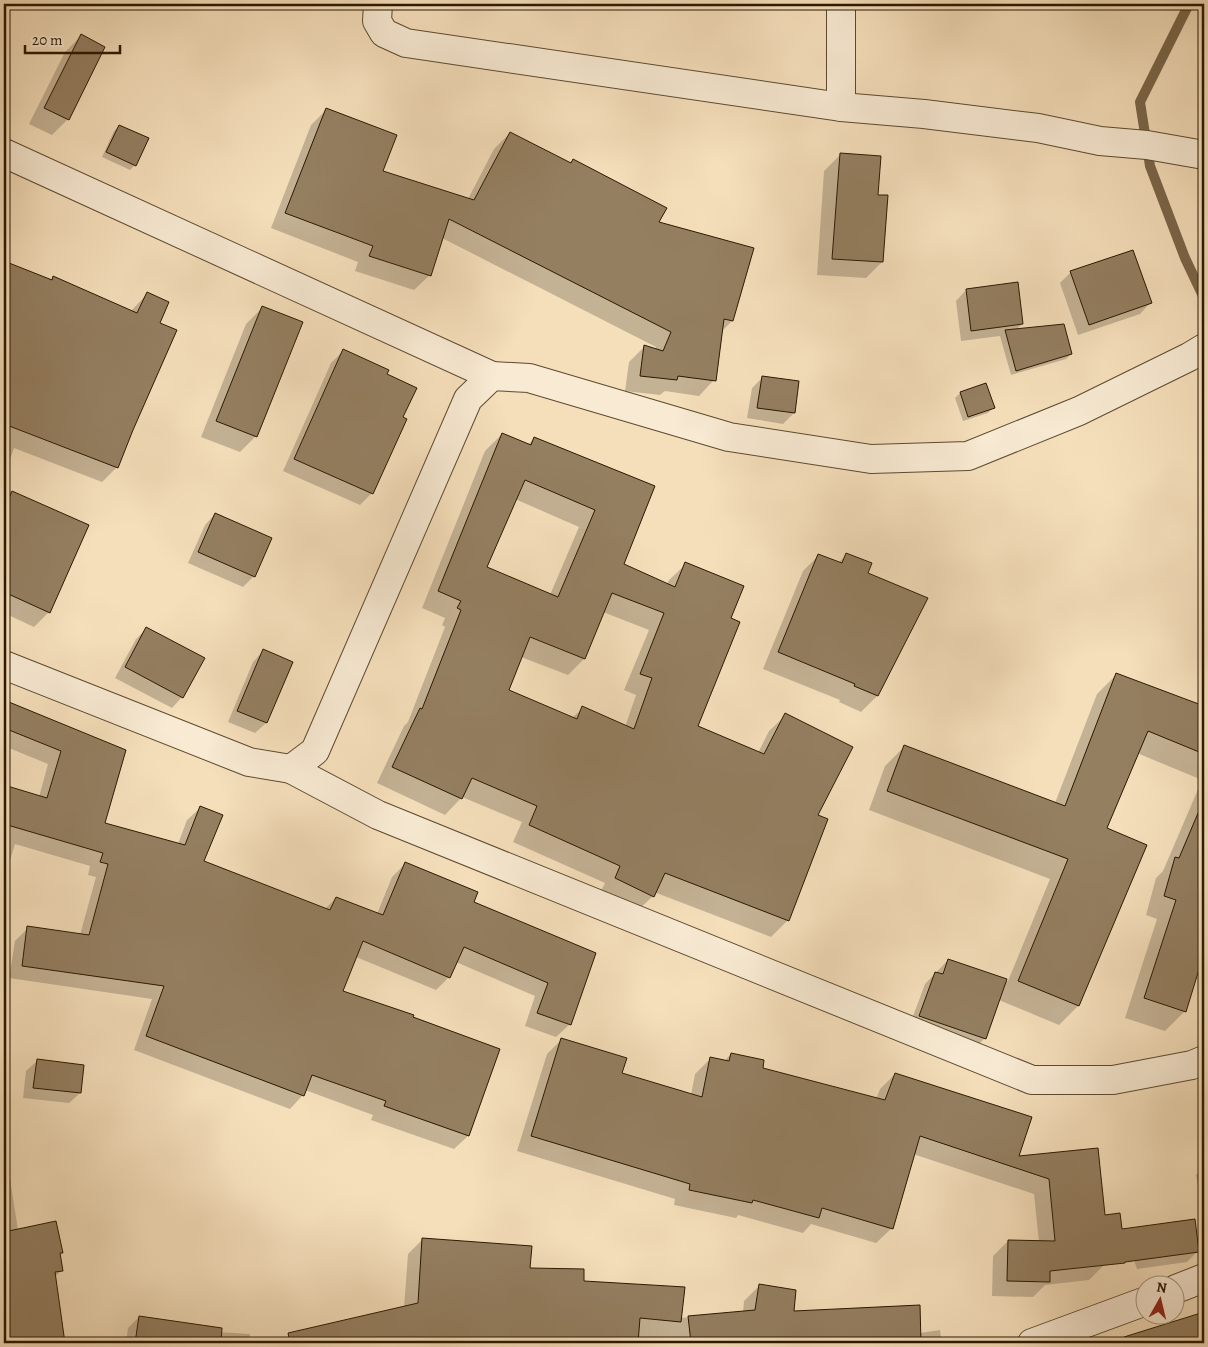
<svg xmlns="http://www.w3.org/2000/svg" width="1208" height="1347" font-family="Alegreya,serif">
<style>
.shadow{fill:#0003;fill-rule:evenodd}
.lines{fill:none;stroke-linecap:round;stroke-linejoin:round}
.stream{stroke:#7a674a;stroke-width:10}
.building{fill:#947f61;stroke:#2a1800;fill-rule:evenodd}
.minor-casing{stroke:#5d4a2f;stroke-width:30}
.tertiary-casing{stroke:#5d4a2f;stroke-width:30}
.minor{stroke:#f8ead3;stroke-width:28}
.tertiary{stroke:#f8ead3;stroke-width:28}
</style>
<rect width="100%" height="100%" fill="#f5dfbb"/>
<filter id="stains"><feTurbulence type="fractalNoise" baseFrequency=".004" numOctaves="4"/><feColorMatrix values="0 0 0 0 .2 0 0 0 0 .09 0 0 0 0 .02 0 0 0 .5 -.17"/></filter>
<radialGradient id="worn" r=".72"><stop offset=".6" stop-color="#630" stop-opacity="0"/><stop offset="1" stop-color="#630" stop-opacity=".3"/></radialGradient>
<g class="shadow">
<path d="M98,4H120L114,10Z"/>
<path d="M81,36L68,119L52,135L29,124L65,52Z"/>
<path d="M326,110L382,171L468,199L494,149L510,133L570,163L573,160L657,223L732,321L721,332L714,380L699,396L665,391L660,395L625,391L629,362L644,347L655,350L656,347L442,238L430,275L414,290L355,271L358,262L271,228L311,125Z"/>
<path d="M119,126L135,165L130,170L102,157L114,131Z"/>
<path d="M840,155L877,196L882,262L866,278L817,275L824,171Z"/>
<path d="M4,262L51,280L53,277L131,311L147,294L159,323L117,467L102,482L14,448L4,475Z"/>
<path d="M1071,272L1150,303L1140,314L1078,335L1060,283Z"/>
<path d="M966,290L1022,324L1015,331L1071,354L1066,359L1011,375L1000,336L961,341L956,301Z"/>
<path d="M262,308L256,436L240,452L201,437L246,324Z"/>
<path d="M343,351L385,375L402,418L372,493L360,505L283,471L331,363Z"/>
<path d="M763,377L798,382L794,413L783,424L747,418L752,388Z"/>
<path d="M985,384L993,408L988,413L963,421L955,398L960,393Z"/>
<path d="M502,434L528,445L534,438L654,487L622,565L667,584L669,580L686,564L730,619L696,727L758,753L769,731L786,715L817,816L788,920L771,937L654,892L653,896L636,912L599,895L605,883L513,842L522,822L462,797L445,815L377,783L404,726L408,722L445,627L442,625L445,618L422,608L485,451ZM515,499L579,527L550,595L486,568ZM603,612L649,630L624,690L636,695L625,727L583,708L572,718L507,691L521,657L568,675L584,659Z"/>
<path d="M4,489L87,525L49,612L34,627L4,613Z"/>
<path d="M215,514L254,576L243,587L188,563L205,525Z"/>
<path d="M847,554L866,574L877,696L861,712L839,702L840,700L763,669L803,571L819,555L838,563Z"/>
<path d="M147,628L182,697L172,708L115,678L136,639Z"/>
<path d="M263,651L291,662L266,723L255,733L228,722L253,662Z"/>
<path d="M1117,674L1204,708V949L1185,1011L1165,1031L1125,1018L1157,919L1146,915L1156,878L1163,871L1202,780L1137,753L1105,829L1145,846L1078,1006L1059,1025L999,1000L985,1038L974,1049L909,1027L925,984L948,960L1008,981L1050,879L869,810L885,766L905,746L1055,803L1097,694Z"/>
<path d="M4,702L60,723L104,824L178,844L187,820L201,807L203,862L325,909L336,898L377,914L392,877L405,864L472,903L595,954L570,1024L556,1037L525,1026L535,996L456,962L449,977L436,990L356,957L342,992L499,1050L468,1136L454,1149L371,1120L373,1115L305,1090L303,1095L290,1109L134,1050L152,999L9,978L15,941L28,928L80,935L96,877L88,875L90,866L15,844L8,867L4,871V786L39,797L48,764L4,746Z"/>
<path d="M562,1039L620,1074L691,1095L695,1074L710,1059L724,1061L731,1054L762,1068L876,1099L880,1089L895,1074L1018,1157L1097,1149L1104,1265L1089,1280L1045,1285L1033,1297L992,1296L993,1256L1008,1241L1039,1242L1034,1194L913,1154L892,1228L876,1243L811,1224L803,1233L738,1215L736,1218L674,1205L675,1199L517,1151L547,1054Z"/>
<path d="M37,1061L80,1093L69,1103L23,1098L26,1071Z"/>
<path d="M4,1140L18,1230L62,1252L59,1255L62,1270L54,1278L64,1343H4Z"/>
<path d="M1204,1167V1217L1196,1175Z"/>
<path d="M423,1239L529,1269L583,1282L680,1318L743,1313L744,1301L759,1286L792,1312L920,1333L940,1330L942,1343H311L310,1341L404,1308L408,1254Z"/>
<path d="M1127,1239L1198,1251L1187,1262L1137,1269Z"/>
<path d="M1204,1313V1343H1155L1154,1339L1168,1325Z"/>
<path d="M139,1317L185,1330L250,1334L249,1343H126L128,1328Z"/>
</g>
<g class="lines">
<path class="stream" d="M1185,4L1187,8L1140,102L1150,166L1185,258L1204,298"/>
</g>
<g class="building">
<path d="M81,34L105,47L69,120L44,108Z"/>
<path d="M326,108L397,135L383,171L474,200L510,132L571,163L573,159L667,208L659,222L754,248L733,321L724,319L716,381L678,376L677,380L640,376L644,345L663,351L671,332L449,219L431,276L369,256L373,246L285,213Z"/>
<path d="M119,125L149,138L136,166L106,152Z"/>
<path d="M840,153L881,156L878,195H888L883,262L832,259Z"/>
<path d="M1133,250L1152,303L1089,325L1070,271Z"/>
<path d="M4,261L52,280L53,276L137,313L147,292L169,302L160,323L177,330L133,430L118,468L4,424Z"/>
<path d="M1018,282L1023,324L971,331L966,289Z"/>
<path d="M262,306L303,322L257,437L216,421Z"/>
<path d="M1064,324L1072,354L1016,371L1005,330Z"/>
<path d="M343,349L389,370L387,374L417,388L403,417L407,419L373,494L294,459Z"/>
<path d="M762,376L799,381L795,413L757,408Z"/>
<path d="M986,383L995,408L968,417L960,392Z"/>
<path d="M502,433L531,445L534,437L655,486L624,564L675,587L685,562L744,586L731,618L740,622L698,726L764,754L785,713L853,747L818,815L828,819L789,921L665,873L654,897L615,878L620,866L529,825L537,806L472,778L462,799L392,767L420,708L422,709L461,610L457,608L461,601L438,591ZM525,480L595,510L558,597L487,567ZM612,593L664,613L640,674L652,678L634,729L582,706L577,719L509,690L530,637L585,659Z"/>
<path d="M12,491L89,525L50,613L4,592V510Z"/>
<path d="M215,513L272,538L255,577L198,552Z"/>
<path d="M846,553L872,563L868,573L928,598L878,696L854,686L855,684L778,652L818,554L842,563Z"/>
<path d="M146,627L205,658L183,698L125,667Z"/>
<path d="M263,649L293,662L267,723L237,711Z"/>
<path d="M1116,673L1204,706V754L1148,731L1107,828L1147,845L1079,1006L1018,981L1068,859L887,791L904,745L1065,806Z"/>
<path d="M4,700L126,750L105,823L185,845L200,806L223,815L204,861L330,910L336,897L383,915L405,862L478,892L474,902L596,953L571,1025L537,1013L548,983L464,947L450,978L363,941L343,991L414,1015L413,1017L500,1049L469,1136L384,1106L386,1101L312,1075L304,1096L146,1036L164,986L22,966L27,926L89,935L108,864L100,862L103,853L4,824V785L47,798L61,751L4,728Z"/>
<path d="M1204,799V953L1186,1012L1144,998L1176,900L1164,896L1175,857L1179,858Z"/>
<path d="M948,959L1007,979L986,1039L919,1016L935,972L943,974Z"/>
<path d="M561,1038L627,1058L622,1073L702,1097L710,1057L729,1061L731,1053L764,1060L763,1068L885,1100L895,1073L1032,1117L1019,1156L1098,1148L1105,1215L1120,1213L1122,1229L1195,1219L1199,1252L1125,1262V1263L1050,1271V1282L1007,1281L1008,1240L1055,1241L1049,1179L920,1136L893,1229L822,1208L819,1218L753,1200L752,1203L689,1190L690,1184L531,1136Z"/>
<path d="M37,1059L84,1065L81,1093L33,1088Z"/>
<path d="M56,1221L63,1253H60L63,1271L55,1272L65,1343H4V1232Z"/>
<path d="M422,1238L532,1246L530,1268L584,1269V1281L685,1287L681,1322L640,1318L638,1343H290L288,1333L418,1303Z"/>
<path d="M759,1284L796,1290L794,1311L920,1305L921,1343H691L688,1316L755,1310Z"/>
<path d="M1204,1312V1343H1125L1124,1337Z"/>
<path d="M139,1316L222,1328L221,1343H135Z"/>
</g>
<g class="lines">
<defs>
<g id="minor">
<path d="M378,4L377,21L384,33L406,43L841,107L924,114L1038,128L1100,141L1147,145L1204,155"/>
<path d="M841,107V4"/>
<path d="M4,153L492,376"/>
<path d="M291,769L378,815L1032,1080H1113L1192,1065L1204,1060"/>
<path d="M1176,1289L1204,1278"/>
<path d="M1032,1343L1146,1301"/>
</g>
<path id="tertiary" d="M4,665L249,762L291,769L315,751L468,399L492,376L529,378L729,437L871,459L968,456L1079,411L1189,357L1204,348"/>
</defs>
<use href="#minor" class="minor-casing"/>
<use href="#tertiary" class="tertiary-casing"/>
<use href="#minor" class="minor"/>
<use href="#tertiary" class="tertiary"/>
</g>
<rect width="1208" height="1347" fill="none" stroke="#f5dfbb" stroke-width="20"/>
<rect x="5" y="5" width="1198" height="1337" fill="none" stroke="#2a1800" stroke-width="2.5"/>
<rect x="10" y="10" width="1188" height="1327" fill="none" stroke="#2a1800"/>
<g transform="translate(1160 1300) rotate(8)"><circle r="24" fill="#f8ead3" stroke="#a6967f"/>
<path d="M0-4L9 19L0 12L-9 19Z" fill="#8f2418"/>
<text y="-8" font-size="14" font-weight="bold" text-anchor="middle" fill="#2a1800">N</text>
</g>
<path d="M25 45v8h95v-8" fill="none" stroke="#2a1800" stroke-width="2.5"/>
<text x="32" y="45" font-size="15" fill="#2a1800" stroke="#f8ead3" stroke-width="4" paint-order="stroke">20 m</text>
<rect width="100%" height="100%" filter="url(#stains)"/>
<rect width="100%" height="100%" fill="url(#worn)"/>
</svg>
